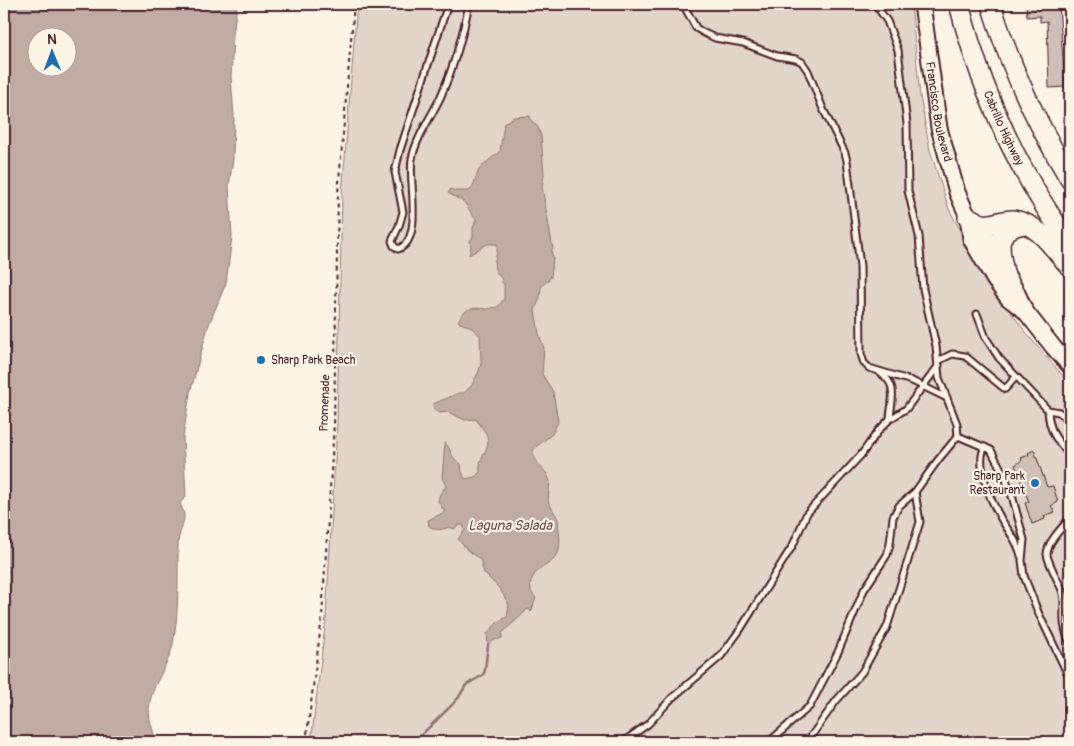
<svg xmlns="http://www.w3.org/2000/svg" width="1074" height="746" font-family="Pangolin,sans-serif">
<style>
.green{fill:#e2d5ca;stroke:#967a7a}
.water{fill:#c0aca5;stroke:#917474;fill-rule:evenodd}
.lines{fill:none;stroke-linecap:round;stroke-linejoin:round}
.stream{stroke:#917474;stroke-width:2.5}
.building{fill:#cfc0b7;stroke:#4a1f2b}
.lane-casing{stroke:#4a1f2b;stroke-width:9}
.secondary-casing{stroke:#4a1f2b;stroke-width:19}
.highway-casing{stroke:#4a1f2b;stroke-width:22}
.path{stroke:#4a1f2b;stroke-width:2;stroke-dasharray:4 4;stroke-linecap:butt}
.lane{stroke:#fcf5e5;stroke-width:5}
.secondary{stroke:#fcf5e5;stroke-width:15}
.highway{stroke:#fcf5e5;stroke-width:19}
.poi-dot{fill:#1f6fb2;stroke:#fcf5e5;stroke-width:2}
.labels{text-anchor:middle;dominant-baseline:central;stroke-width:4.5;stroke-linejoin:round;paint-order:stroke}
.street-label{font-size:12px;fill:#4a1f2b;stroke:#fcf5e5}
.poi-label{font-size:12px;fill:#4a1f2b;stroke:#fcf5e5;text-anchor:start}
.water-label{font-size:14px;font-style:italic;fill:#6d4950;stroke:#fcf5e5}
</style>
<rect width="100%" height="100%" fill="#fcf5e5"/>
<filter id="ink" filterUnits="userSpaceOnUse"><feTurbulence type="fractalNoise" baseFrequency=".02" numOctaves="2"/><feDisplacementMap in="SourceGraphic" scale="10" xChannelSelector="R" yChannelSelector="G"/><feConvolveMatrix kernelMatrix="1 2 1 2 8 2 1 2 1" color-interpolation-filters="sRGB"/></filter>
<g filter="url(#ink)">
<path class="green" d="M357,4H911L920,96L930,150L949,209L975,258L1000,298L1032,340L1070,384V742H311L326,618L337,423L342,194Z"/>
<g class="water">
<path d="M4,4H237L233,35L231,77L234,116L233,158L229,186L232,237L226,283L208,327L190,393L183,437L186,497L180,503C181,506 183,510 184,514C185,523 178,534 178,544C178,576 179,613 173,644C169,666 150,686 149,709C149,723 154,729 155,742H4ZM38,38H68V68H38Z"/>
<path d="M530,116L531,120L538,127L541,136L544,175L542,187L553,249L551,250L553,258L551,277L541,287L540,298L535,310L539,334L544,348L542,374L553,392L558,422L552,434L536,447L533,451V454L538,464L547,474L550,481L548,501L555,514L558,518C558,528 562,543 558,553C554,562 545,565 538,571C530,577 527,591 536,598L531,612L529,609L526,610L524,613L502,633V638L492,641L488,645L487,634L499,621L507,617L509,605L500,589L484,573L480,559L468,551L458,539L465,530L463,525H459L454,529L449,527C441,530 437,531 429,526L428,520L445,512L438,501L440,494L446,486L442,478L445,443C453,450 448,456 461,464L462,472L465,479L475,477L480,472C478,457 488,452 488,441C488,433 480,426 476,419L465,420L448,412L440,413L434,410L433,404L459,393H464L472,385L479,371L481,363L480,335L469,326L460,323L458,321C464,308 474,307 486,309C489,309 494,307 498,307L504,299V284L501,282L502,279C487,264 499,260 497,244H487L469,255L471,247L470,240L473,238V228L476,220L464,202L448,193L451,189L455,191H469C475,186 475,177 479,170C485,162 494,157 500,151L504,123L514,117Z"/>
</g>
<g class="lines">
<path class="stream" d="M414,742L452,705L459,697L466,685L483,675L485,670L488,645"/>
</g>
<g class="building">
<path d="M1026,4H1059L1065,87L1049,88L1047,21L1040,22V16L1027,17Z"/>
<path d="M1034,450L1047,487L1053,486L1058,502L1051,506L1055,512L1044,516L1045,519L1032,524L1025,503L1029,502L1015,465L1022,460L1021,458L1029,455L1028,453Z"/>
</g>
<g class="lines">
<defs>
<g id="lane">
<path d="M448,4L400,150L395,172L403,212L399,226L392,241L394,246L398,249C424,241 408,180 412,159C416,137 432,116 441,96C454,66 463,36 469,4"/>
<path d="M683,4L696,28L704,33L715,38L743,43L777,56L796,59L802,62L808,71L823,109L845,153L847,161L860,266L861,354L864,363L869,368L912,381L947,398"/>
<path d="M875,4L887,21L898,50L907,124L908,191L919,236L923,289L936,346L939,378L957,424L958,436"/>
<path d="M977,314L986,338L999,358L1048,410L1059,412L1070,421"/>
<path d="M938,361L952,354L965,356L1005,389L1016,377"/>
<path d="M880,373C899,385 891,400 890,419"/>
<path d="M1048,410C1049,431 1056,440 1070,455"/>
<path d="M985,447C975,463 990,499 999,515C1006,529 1018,540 1021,556"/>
<path d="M1070,518C1062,528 1048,541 1047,554C1047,560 1059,583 1062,590C1066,603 1063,609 1064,621C1064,629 1067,636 1070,644"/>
<path d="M623,742L648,724L672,698L721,656L740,630L793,545L807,513L861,455L879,430L890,419L906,409L939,365"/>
<path d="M769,742L810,706L838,652L864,590L887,555L890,544L893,517L899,506L915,492"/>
<path d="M807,742L836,701L862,672L887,627L920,522L915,492L938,460L958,436L991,450L1005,477L1013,499L1024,540L1022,560L1024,576L1038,612L1070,679"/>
</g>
<g id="secondary">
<path id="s1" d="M922,4L939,128L957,192L968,217L971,239L994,279L1008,298L1025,311"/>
<path d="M970,220L983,232L1017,293L1025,311L1054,348L1070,366"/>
</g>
<g id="highway">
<path id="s2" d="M959,4C981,90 1018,172 1070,244"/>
<path d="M991,4C1009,65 1037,124 1070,179"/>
<path d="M968,217C972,219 977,222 982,224C992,226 1003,219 1013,220C1038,223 1054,249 1070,267"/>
<path d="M1004,272C999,248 993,230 1024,224"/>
</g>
</defs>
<use href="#lane" class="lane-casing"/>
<use href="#secondary" class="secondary-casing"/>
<use href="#highway" class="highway-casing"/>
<path class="path" d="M306,742L322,617L334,423L338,193L354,4"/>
<use href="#lane" class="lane"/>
<use href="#secondary" class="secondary"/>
<use href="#highway" class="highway"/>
</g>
</g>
<g class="poi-dot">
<circle cx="261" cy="360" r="5"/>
<circle cx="1035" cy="483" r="5"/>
</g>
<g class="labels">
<g class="street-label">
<text stroke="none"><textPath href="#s1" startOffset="109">Francisco Boulevard</textPath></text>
<text stroke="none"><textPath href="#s2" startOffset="132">Cabrillo Highway</textPath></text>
<text transform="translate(325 403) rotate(-88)">Promenade</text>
</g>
<g class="poi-label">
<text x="271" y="360">Sharp Park Beach</text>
<text x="1025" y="476" text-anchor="end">Sharp Park<tspan x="1025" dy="14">Restaurant</tspan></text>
</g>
<g class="water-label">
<text x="510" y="525">Laguna Salada</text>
</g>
</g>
<rect width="1074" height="746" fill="none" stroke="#fcf5e5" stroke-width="20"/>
<rect x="10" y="10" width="1054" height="726" fill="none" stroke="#4a1f2b" stroke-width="2" filter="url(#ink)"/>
<g transform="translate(52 52) rotate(359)"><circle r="24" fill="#fcf5e5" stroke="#b59f9b"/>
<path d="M0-4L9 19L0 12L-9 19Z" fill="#1f6fb2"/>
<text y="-8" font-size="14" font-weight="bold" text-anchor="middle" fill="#4a1f2b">N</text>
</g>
</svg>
